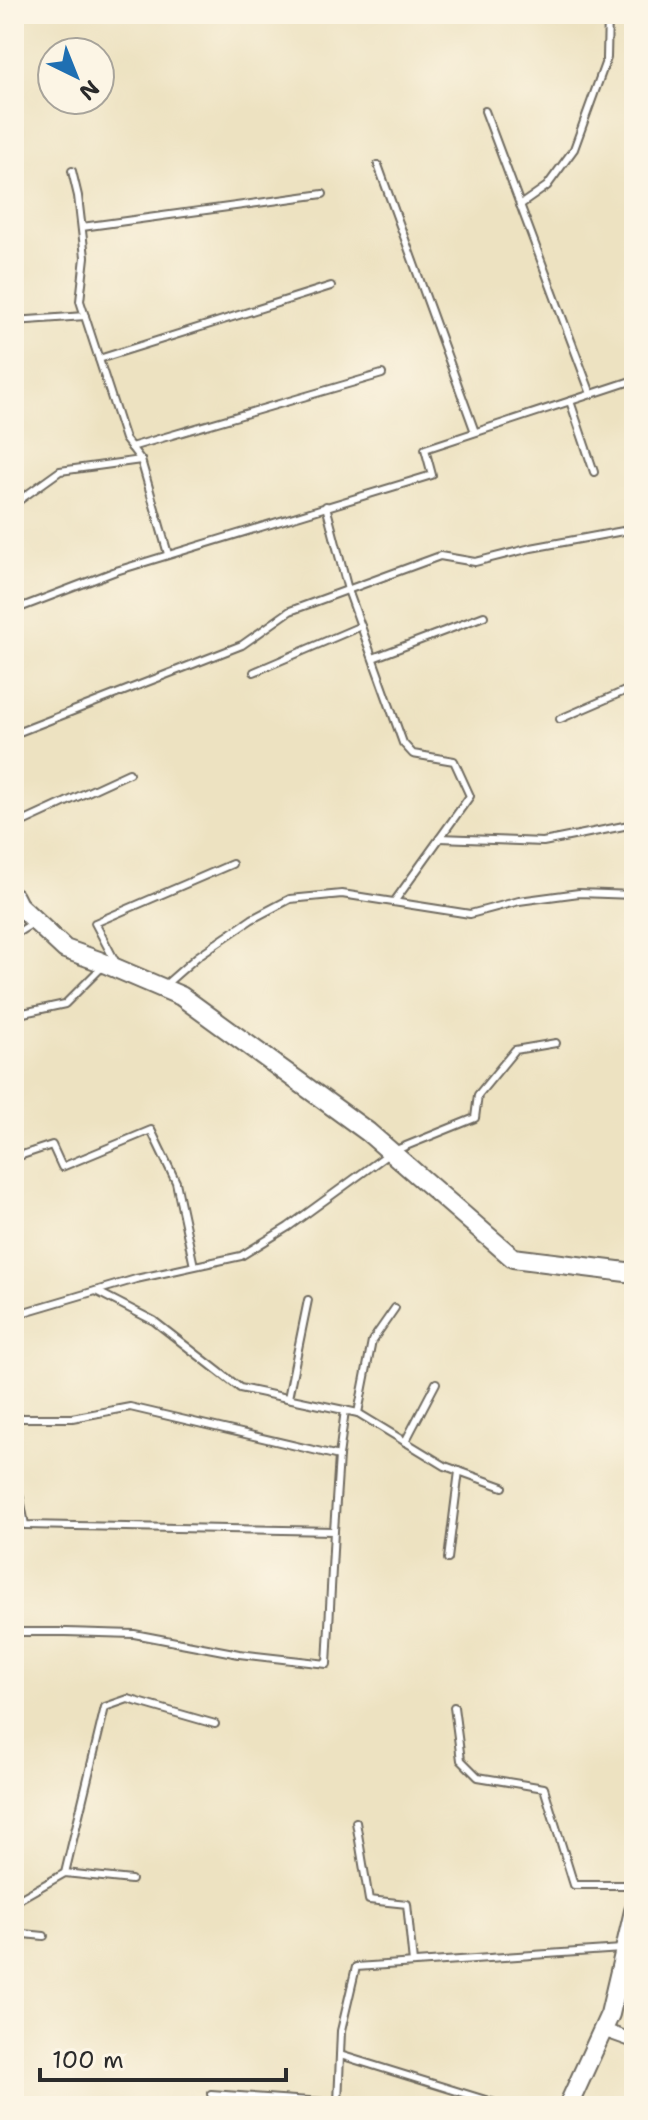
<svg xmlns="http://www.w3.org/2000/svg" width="648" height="2120" font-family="'Shantell Sans',sans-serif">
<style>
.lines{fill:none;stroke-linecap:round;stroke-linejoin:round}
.lane-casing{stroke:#6f6b60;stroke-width:10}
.street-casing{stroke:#6f6b60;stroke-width:16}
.secondary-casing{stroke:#6f6b60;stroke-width:22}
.lane{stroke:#fff;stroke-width:6}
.street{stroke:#fff;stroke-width:12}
.secondary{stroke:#fff;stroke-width:18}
</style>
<rect width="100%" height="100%" fill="#fcf5e5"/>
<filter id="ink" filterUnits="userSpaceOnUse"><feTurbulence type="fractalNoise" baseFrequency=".0125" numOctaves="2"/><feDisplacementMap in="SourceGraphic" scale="16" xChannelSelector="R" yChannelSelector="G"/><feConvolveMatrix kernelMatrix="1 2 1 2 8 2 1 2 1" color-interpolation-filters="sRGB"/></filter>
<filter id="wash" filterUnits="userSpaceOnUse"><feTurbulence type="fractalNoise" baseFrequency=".006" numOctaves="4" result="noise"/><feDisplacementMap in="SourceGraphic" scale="32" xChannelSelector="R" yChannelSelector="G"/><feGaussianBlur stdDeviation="1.8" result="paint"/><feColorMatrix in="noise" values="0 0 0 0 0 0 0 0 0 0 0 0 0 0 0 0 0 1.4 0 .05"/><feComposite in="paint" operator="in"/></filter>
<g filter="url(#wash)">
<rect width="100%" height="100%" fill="#ede2c1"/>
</g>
<g filter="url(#ink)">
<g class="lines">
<defs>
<g id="lane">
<path d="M485,111L591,394"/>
<path d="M378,165L475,432"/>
<path d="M72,171L78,196L85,257L80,301L125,439L141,460L168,554"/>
<path d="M520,205L547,186L574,149L607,58L608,14"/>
<path d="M82,227L323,194"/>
<path d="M14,321L85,316"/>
<path d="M99,359L331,286"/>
<path d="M570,401L594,472"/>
<path d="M131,447L382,374"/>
<path d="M14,504L60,471L141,460"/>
<path d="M326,506L348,590L403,743L413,754L454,761L470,796L394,902"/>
<path d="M14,610L116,571L432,475L425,449L634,380"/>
<path d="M373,658L484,616"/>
<path d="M254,672L361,626"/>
<path d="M560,719L634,687"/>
<path d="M14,734L242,645L290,611L440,556L475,562L531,548L634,529"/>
<path d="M14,826L129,773"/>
<path d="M440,838L543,842L634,824"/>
<path d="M14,935L33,923"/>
<path d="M115,961L95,923L232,864"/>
<path d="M165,985L198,956L252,919L290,899L342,894L470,914L519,901L579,893L634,895"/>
<path d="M14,1015L65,1004L103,966"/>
<path d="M14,1146L19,1156L52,1145L62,1167L151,1130L176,1182L194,1266"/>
<path d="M96,1291L154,1321L240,1388L358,1413L445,1466L503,1487"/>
<path d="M14,1315L136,1279L241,1256L288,1227L391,1152L475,1118L478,1095L515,1050L556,1043"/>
<path d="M288,1398L308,1300"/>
<path d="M358,1413L372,1341L395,1308"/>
<path d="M14,1418H72L130,1407L339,1456"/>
<path d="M405,1442L436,1383"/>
<path d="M14,1467L25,1525L334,1531L327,1664L239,1654L134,1634L66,1632H14"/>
<path d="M334,1531L339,1456L345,1410"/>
<path d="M448,1559L459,1471"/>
<path d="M454,1707L461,1760L478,1777L544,1788L574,1885H634"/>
<path d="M356,1822L369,1900L407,1904L413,1963"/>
<path d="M65,1873L105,1707L128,1699L215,1724"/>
<path d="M14,1902L65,1873L131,1880"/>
<path d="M14,1933L44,1936"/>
<path d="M340,2055L505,2106"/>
<path d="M211,2094L338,2103L341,2031L356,1967L622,1949"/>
</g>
<path id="street" d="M603,2030L634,2041"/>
<g id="secondary">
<path d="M14,897L18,905L65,949L99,961L181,996L368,1132L513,1258L634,1273"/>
<path d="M568,2106L610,2014L634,1911"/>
</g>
</defs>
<use href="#lane" class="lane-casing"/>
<use href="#street" class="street-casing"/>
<use href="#secondary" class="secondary-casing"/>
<use href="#lane" class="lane"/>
<use href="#street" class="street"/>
<use href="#secondary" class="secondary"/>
</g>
</g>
<rect width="648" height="2120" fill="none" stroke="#fcf5e5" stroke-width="48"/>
<g transform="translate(76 76) rotate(137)"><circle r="38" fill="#fcf5e5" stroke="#a8a49b" stroke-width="2"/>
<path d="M0-6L14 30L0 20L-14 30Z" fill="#1f6fb2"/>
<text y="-12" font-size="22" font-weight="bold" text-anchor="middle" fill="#2b2b2b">N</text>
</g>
<path d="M40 2068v12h246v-12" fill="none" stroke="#2b2b2b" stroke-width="4"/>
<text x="52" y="2068" font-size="24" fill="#2b2b2b" stroke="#fcf5e5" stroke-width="6" paint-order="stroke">100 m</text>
</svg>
